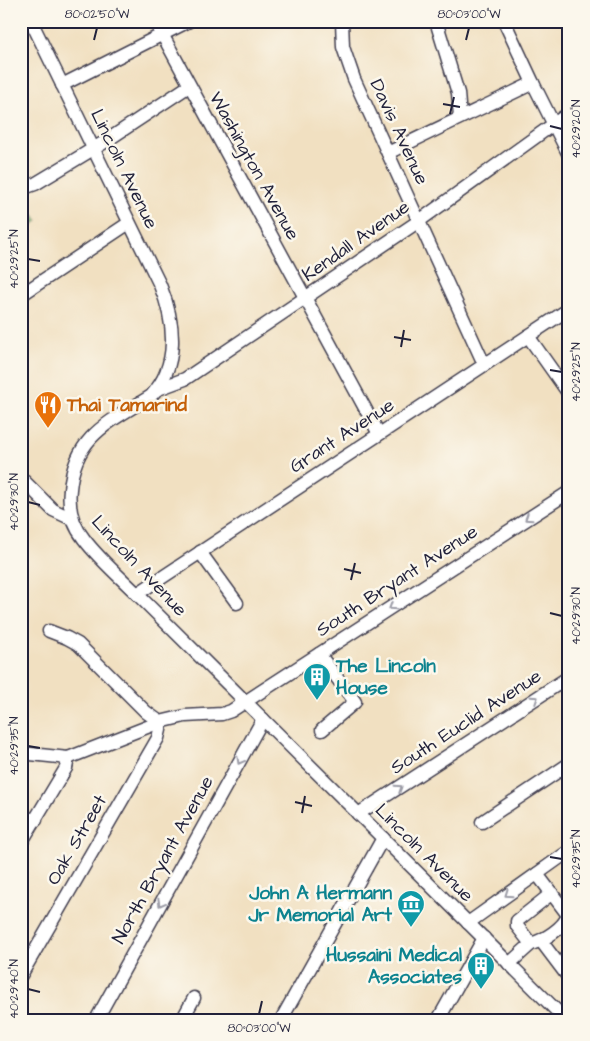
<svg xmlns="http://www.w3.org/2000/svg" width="590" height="1041" font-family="'Architects Daughter',sans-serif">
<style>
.forest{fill:#82b975;stroke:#526e58}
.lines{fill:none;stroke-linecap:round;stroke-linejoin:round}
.minor-casing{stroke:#413e4f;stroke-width:15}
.minor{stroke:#fff;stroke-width:12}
.oneway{stroke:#9c9ca7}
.ticks{fill:none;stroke:#22223b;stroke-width:2}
.labels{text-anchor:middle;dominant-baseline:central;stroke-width:5;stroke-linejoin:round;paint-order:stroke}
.street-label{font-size:19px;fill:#22223b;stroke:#fbf7ec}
.food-label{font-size:19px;font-weight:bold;fill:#c56008;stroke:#fbf7ec;text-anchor:start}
.culture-label{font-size:19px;font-weight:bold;fill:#0d838f;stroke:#fbf7ec;text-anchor:end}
.neatline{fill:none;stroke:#22223b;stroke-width:2}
.ticks-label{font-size:12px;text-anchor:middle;fill:#22223b}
</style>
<rect width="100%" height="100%" fill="#fbf7ec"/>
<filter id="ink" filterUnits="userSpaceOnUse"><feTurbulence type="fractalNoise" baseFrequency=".02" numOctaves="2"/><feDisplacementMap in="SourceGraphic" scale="10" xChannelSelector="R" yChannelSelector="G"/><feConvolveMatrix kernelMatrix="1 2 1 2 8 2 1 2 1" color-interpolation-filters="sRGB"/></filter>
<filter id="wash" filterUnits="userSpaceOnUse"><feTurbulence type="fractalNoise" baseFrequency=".0096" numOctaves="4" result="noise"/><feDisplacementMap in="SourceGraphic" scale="20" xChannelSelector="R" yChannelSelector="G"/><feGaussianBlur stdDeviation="1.12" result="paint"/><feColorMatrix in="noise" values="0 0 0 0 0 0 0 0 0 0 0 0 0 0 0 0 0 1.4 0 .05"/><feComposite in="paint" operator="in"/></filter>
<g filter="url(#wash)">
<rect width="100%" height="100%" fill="#f1e0c1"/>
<path class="forest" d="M21,204H27L38,221L21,232Z"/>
</g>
<g filter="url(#ink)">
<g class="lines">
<defs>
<g id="minor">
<path d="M31,21L160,285C175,322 180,365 151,396C110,422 75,435 70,489C68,507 72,524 84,539C98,558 120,577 137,594L566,1020"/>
<path d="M155,21L379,434"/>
<path d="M342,21L343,47L354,79L484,364"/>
<path d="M436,21L458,93L460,117"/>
<path d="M504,21L533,83L569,155"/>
<path d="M62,85L189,21"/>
<path d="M388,153C436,129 484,107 533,83"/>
<path d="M21,189L35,184L103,143L189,86"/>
<path d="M21,295L129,223"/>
<path d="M528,336L569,394"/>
<path d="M158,389L185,379L419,221L569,113"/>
<path d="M21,478L53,510L72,519"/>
<path d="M200,552L237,603"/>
<path d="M137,594L569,309"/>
<path d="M319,654L355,702L322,730"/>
<path d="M21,753L68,758L160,722L185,716L222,714L231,711L569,492"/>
<path d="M358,814L569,677"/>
<path d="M21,817L36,820"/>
<path d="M482,822L569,764"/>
<path d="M21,843L66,768L68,758"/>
<path d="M537,874L568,915C564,928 544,940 531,944L517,926V921L552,893"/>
<path d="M468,923L569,851"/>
<path d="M541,941L569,978"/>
<path d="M509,964L531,944"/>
<path d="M21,975L158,738L160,730V722L146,712L78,644L67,638L49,631"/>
<path d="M96,1020L263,719"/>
<path d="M182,1020L194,998"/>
<path d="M281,1020L383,838"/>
<path d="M438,1020L484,938"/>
</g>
</defs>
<use href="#minor" class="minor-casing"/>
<use href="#minor" class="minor"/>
</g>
<defs><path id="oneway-chevron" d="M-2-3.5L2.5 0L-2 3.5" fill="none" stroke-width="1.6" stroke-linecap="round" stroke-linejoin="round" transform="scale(1.25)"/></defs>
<g class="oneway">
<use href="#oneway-chevron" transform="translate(528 518) rotate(147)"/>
<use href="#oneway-chevron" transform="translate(392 607) rotate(147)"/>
<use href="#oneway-chevron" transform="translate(535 699) rotate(-33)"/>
<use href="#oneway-chevron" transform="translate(240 761) rotate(119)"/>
<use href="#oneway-chevron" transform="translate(399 788) rotate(-33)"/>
<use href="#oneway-chevron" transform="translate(508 894) rotate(145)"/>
<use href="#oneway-chevron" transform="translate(161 903) rotate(119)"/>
</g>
</g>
<path class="ticks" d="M94,40L97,28M466,40L469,28M443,104L460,107M450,114L454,97M550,126L562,129M28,259L40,261M394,337L411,340M401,347L404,330M550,370L562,372M28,502L40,505M344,569L361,573M351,580L355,563M550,613L562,616M28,746L40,748M295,802L312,806M302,813L305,796M550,857L562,859M28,989L40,992M259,1014L262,1001"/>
<defs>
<symbol id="restaurant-pin" viewBox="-11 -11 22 30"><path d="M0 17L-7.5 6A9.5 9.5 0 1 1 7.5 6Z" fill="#e8710a" stroke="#fbf7ec"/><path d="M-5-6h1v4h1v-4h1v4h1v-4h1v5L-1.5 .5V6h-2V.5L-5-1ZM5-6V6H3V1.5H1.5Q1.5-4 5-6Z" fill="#fff"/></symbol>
<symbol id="building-pin" viewBox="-11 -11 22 30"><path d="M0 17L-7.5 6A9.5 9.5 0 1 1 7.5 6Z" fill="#0f9aa8" stroke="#fbf7ec"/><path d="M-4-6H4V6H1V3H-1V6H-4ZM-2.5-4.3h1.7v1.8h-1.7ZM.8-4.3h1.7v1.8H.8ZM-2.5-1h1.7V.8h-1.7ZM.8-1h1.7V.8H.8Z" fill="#fff"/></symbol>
<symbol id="museum-pin" viewBox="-11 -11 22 30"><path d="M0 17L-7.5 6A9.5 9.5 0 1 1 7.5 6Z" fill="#0f9aa8" stroke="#fbf7ec"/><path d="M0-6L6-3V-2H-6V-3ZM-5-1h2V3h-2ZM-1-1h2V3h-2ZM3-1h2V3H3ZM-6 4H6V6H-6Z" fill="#fff"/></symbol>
</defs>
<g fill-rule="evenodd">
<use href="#restaurant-pin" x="32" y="389" width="32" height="43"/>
<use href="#building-pin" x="301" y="661" width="32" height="43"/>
<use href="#museum-pin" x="395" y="888" width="32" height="43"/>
<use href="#building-pin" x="465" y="950" width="32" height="43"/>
</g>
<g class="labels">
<g class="street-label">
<text transform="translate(399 132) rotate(65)">Davis Avenue</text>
<text transform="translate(254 166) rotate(61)">Washington Avenue</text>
<text transform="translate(124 169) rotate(64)">Lincoln Avenue</text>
<text transform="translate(356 241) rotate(-35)">Kendall Avenue</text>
<text transform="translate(342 436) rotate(-33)">Grant Avenue</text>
<text transform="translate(139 566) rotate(47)">Lincoln Avenue</text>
<text transform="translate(397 581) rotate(-33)">South Bryant Avenue</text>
<text transform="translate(466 722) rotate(-33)">South Euclid Avenue</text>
<text transform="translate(77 840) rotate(-60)">Oak Street</text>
<text transform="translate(424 853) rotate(45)">Lincoln Avenue</text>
<text transform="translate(163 860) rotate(-61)">North Bryant Avenue</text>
</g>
<g class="food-label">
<text x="67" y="405">Thai Tamarind</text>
</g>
<g class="culture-label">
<text x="336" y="666" text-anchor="start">The Lincoln<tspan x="336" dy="22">House</tspan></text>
<text x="392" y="893">John A Hermann<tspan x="392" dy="22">Jr Memorial Art</tspan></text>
<text x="462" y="955">Hussaini Medical<tspan x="462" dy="22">Associates</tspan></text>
</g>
</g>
<rect width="590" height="1041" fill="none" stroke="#fbf7ec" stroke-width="55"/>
<rect x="28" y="28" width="534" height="986" class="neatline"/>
<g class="ticks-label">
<text x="97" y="18">80°02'50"W</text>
<text x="469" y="18">80°03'00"W</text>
<text transform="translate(576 129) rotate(-90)" y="4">40°29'20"N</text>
<text transform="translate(14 259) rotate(-90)" y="4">40°29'25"N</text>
<text transform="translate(576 372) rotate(-90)" y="4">40°29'25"N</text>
<text transform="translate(14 502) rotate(-90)" y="4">40°29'30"N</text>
<text transform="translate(576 616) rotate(-90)" y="4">40°29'30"N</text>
<text transform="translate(14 746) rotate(-90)" y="4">40°29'35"N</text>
<text transform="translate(576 859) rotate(-90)" y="4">40°29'35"N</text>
<text transform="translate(14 989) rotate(-90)" y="4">40°29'40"N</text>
<text x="259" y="1032">80°03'00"W</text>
</g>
</svg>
